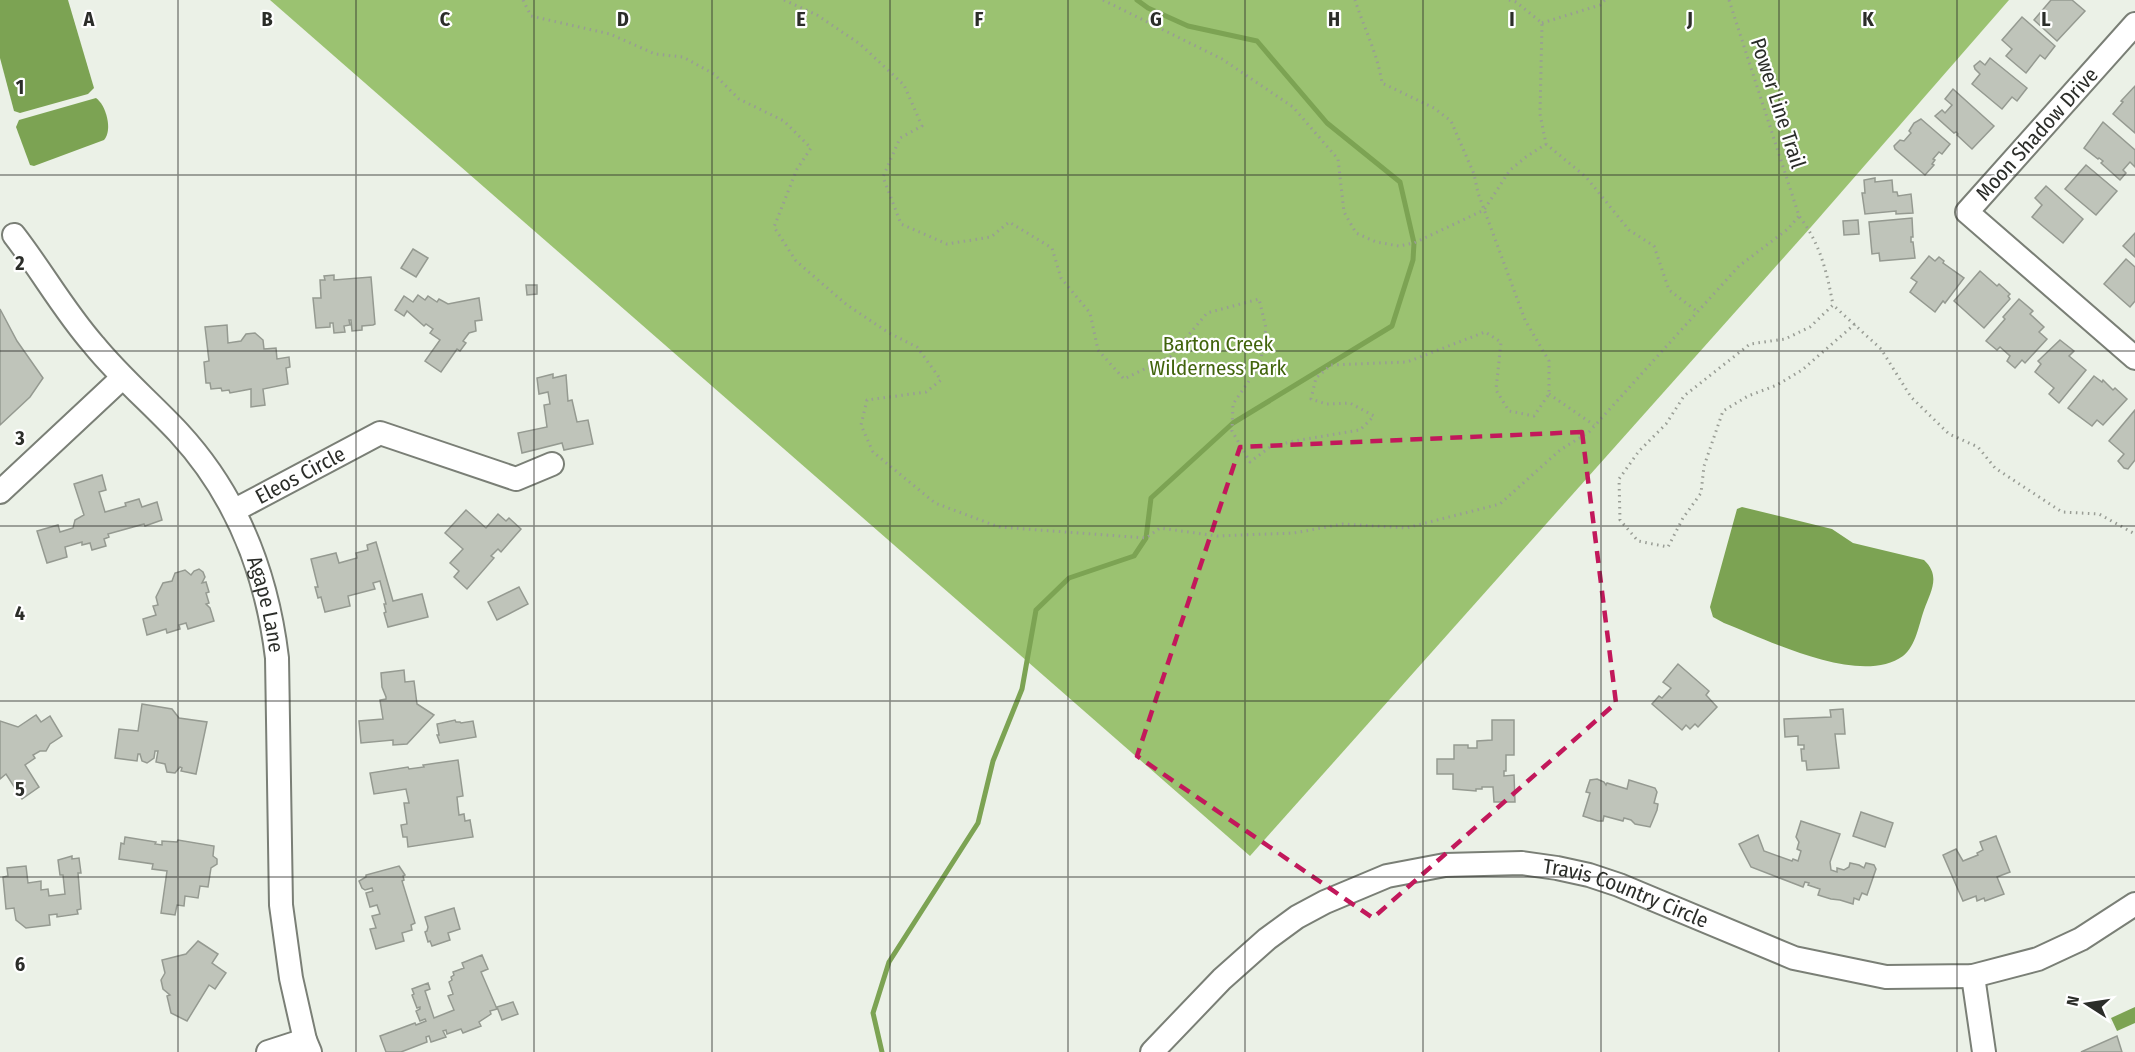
<svg xmlns="http://www.w3.org/2000/svg" width="2135" height="1052" font-family="'Fira Sans Condensed',sans-serif">
<style>
.forest{fill:#9bc271}
.water{fill:#7ca353}
.lines{fill:none;stroke-linecap:round;stroke-linejoin:round}
.stream{stroke:#7ca353;stroke-width:5}
.building{fill:#bfc4ba;stroke:#959a91;stroke-width:1.5}
.minor-casing{stroke:#7a7f76;stroke-width:26}
.path{stroke:#999d95;stroke-width:3;stroke-dasharray:1.5 4.5;stroke-linecap:butt}
.minor{stroke:#fff;stroke-width:22}
.marked{fill:none;stroke:#c2185b;stroke-width:4.5;stroke-dasharray:12 8;stroke-linejoin:round}
.grid{fill:none;stroke:#2b2d29;stroke-width:1.5;stroke-opacity:0.55}
.labels{text-anchor:middle;dominant-baseline:central;stroke-width:4.5;stroke-linejoin:round;paint-order:stroke}
.street-label{font-size:21px;fill:#2b2d29;stroke:#fff}
.park-label{font-size:21px;fill:#41640c;stroke:#fff}
.grid-label{font-size:20px;text-anchor:middle;font-weight:bold;fill:#2b2d29;stroke:#fff;stroke-width:4.5;stroke-linejoin:round;paint-order:stroke}
</style>
<rect width="100%" height="100%" fill="#ebf1e7"/>
<path class="forest" d="M270,0H2009L1811,227L1250,856Z"/>
<g class="water">
<path d="M0,0H68L94,88L88,94L20,113L14,111L0,58Z"/>
<path d="M96,98C106,105 113,130 104,140L34,166L30,165L16,127L19,120Z"/>
<path d="M1742,507L1832,529L1853,543L1924,560C1941,576 1931,591 1924,610C1919,624 1916,646 1903,656C1860,687 1768,640 1724,623L1713,617L1710,607L1737,509Z"/>
<path d="M2135,1007V1023L2117,1031L2111,1018Z"/>
</g>
<g class="lines">
<path class="stream" d="M882,1052L873,1013L889,962L978,823L993,761L1022,689L1036,610L1069,578L1134,556L1146,538L1151,498L1233,423L1392,326L1413,260L1414,243L1400,182L1327,123L1257,41L1188,26L1148,8L1137,0"/>
</g>
<g class="building">
<path d="M2051,0H2072L2085,11L2057,41L2034,20Z"/>
<path d="M2022,17L2055,46L2045,59L2040,55L2026,73L2006,56L2012,49L2002,40Z"/>
<path d="M1990,58L2027,88L2017,101L2012,97L2002,109L1972,84L1980,74L1975,69L1974,66L1980,61L1985,65Z"/>
<path d="M2135,86V133L2113,114L2123,102L2121,101Z"/>
<path d="M1953,89L1994,126L1972,149L1957,135L1958,134L1956,132L1954,133L1935,116L1942,110L1945,113L1952,105L1945,99Z"/>
<path d="M1921,119L1950,144L1942,154L1939,152L1933,159L1935,160L1932,164L1934,165L1925,175L1895,149L1894,146L1900,140L1904,141L1911,133L1909,131L1914,123Z"/>
<path d="M2103,122L2135,150V167L2130,162L2123,170L2126,173L2120,180L2101,163L2103,161L2099,158L2098,159L2084,148Z"/>
<path d="M2086,165L2117,191L2096,215L2065,189Z"/>
<path d="M1875,178V182L1892,180L1893,192H1897L1898,196L1911,194L1913,213L1896,214V211L1865,214L1862,193H1865L1864,180Z"/>
<path d="M2046,186L2083,219L2063,243L2032,217L2042,205L2035,198Z"/>
<path d="M1912,218L1913,237H1911V242H1913L1915,258L1880,261L1879,253L1872,254L1869,222Z"/>
<path d="M1858,220L1859,234L1844,235L1843,221Z"/>
<path d="M2135,233V257L2123,246Z"/>
<path d="M413,249L428,258L416,277L401,268Z"/>
<path d="M1929,256L1935,261L1939,257L1944,261L1943,263L1964,278L1945,303L1943,301L1935,312L1910,292L1917,282L1911,278Z"/>
<path d="M2126,259L2135,267V301L2130,307L2104,284Z"/>
<path d="M1980,271L1997,286L1999,284L2010,294L2008,296L2010,299L1984,328L1954,301Z"/>
<path d="M334,275V280L371,277L375,324L373,325L362,326V330L352,331L351,320H349L350,325L344,326L345,332L334,333L333,323H330V327L316,328L313,298H321L320,280H325L324,276Z"/>
<path d="M526,285H537V294L527,295Z"/>
<path d="M418,295L425,300L428,296L437,302L439,299L448,304L479,298L482,320L475,321L476,331L469,333L463,341L466,343L460,351L457,349L441,372L425,361L440,340L430,333L433,329L426,324L424,326L407,311L404,316L395,310L404,296L413,302Z"/>
<path d="M2019,299L2033,311L2030,314L2044,327L2039,332L2047,339L2025,363L2022,360L2015,368L2007,361L2010,356L2000,347L1997,350L1986,341L2005,319L2003,317Z"/>
<path d="M0,309L17,341L43,378L30,397L0,425Z"/>
<path d="M227,325L228,343L241,341L246,334L255,333L263,340L264,349L276,348L277,359L289,357L290,367L286,368L288,384L263,389L265,405L251,407V389L230,393L229,390L222,391L221,388L211,389L210,383H206L204,362L209,361L205,327Z"/>
<path d="M2060,340L2074,351L2069,356L2086,370L2059,403L2049,394L2054,388L2035,372L2041,364L2038,361Z"/>
<path d="M553,374V378L566,375L568,401L572,400L577,422L588,420L593,444L564,450L562,443L522,453L518,433L547,427L544,405L550,404L548,392L539,394L537,378Z"/>
<path d="M2094,376L2102,382L2103,380L2113,390L2115,388L2127,399L2103,425L2097,420L2092,426L2068,408Z"/>
<path d="M2135,410V460L2128,469L2124,468L2118,461L2124,454L2109,441Z"/>
<path d="M102,475L106,490L99,492L105,512L126,506L125,503L139,499L142,507L157,502L162,520L145,526L144,524L108,534L109,537L104,539L106,546L92,550L90,543L82,545V542L65,547L67,557L47,563L37,531L58,525L60,532L73,528L75,520L84,515L74,484Z"/>
<path d="M466,510L486,528L498,514L506,521L509,518L521,529L501,552L498,549L491,556L494,558L467,589L454,577L459,571L450,563L463,549L445,533Z"/>
<path d="M376,542L393,601L422,594L428,617L388,627L384,613L386,612L384,604H386L380,581L373,583L375,589L348,596L350,606L325,612L321,597L318,598L315,587H318L311,559L336,553L339,563L357,558L356,553L368,550L367,545Z"/>
<path d="M199,569L203,572L205,577L202,583L206,582L209,592L206,593L209,603L206,604L210,608L214,621L188,629L186,623L179,625L180,629L167,633L166,629L147,635L143,619L156,615L153,606L158,605L156,597L163,583L172,581L175,573L185,570L191,575L194,571Z"/>
<path d="M519,587L528,604L497,620L488,602Z"/>
<path d="M1678,664L1709,691L1706,695L1717,707L1698,727L1695,724L1690,729L1686,725L1682,730L1652,704L1659,696L1662,698L1671,688L1663,682Z"/>
<path d="M404,670L405,682L414,681L417,704L434,715L407,744L393,745V740L361,743L359,721L383,719L380,700L386,699V697L382,687L381,673Z"/>
<path d="M142,704L172,709L179,718L207,722L196,774L181,771L182,768L180,767L175,773L167,772L165,764L156,762L158,751H155L154,758L147,763L142,761L140,754H138L137,761L115,758L119,729L138,731Z"/>
<path d="M1843,709L1845,734H1835L1839,768L1807,770L1806,761H1802L1801,749H1804V745H1798V736L1785,737L1784,719L1831,717L1830,710Z"/>
<path d="M36,715L41,722L50,716L62,736L50,744L46,751H40L33,755L35,758L25,765L39,787L22,799L6,774L0,779V721L18,727Z"/>
<path d="M455,720L456,722H460L461,723L473,721L476,737L440,743L437,735H439L437,724Z"/>
<path d="M1492,720H1514V755H1506V771H1504V776L1514,775L1515,802H1494L1493,787H1482V789H1476V791L1453,789V774H1437V759H1454V745H1468V748H1477V741L1492,740Z"/>
<path d="M458,760L463,796L457,797L459,815L464,814L465,821L470,820L473,837L408,847L407,837H403L401,825L407,824L404,803H409L406,789L374,794L370,773L408,767L409,769L424,767L423,765Z"/>
<path d="M1597,779L1604,782L1606,785L1607,783L1627,789L1629,780L1655,788L1657,792L1654,803L1658,804L1657,810L1650,827L1635,824L1631,820L1624,818L1623,821L1604,816L1603,821H1598L1583,816L1590,793L1586,792L1590,780Z"/>
<path d="M1861,812L1893,823L1885,847L1853,836Z"/>
<path d="M1801,821L1840,834L1830,862L1831,870L1837,872V868L1844,870L1849,867L1850,863L1859,865L1864,868L1866,863L1874,865L1876,869L1867,895L1862,893L1859,900L1854,898L1853,904L1840,900L1831,899L1818,895L1820,889L1808,885L1809,883L1805,882L1803,887L1751,867L1739,844L1758,835L1764,851L1792,861L1793,859L1798,861L1801,851L1797,849L1799,842L1796,837Z"/>
<path d="M1996,836L2010,872L1997,877L2004,894L1985,901L1984,898L1977,901L1976,896L1963,901L1943,855L1956,849L1963,861L1978,855L1977,853L1983,850L1980,842Z"/>
<path d="M125,837L156,842L155,844L162,845V841L177,842L178,840L214,846L213,856L217,859V864L211,868L208,887L200,886L198,898L185,896L184,906L177,905L175,915L161,913L167,871L152,869L153,864L119,859L121,843L124,844Z"/>
<path d="M72,856V859L79,858L81,873H78L81,909L77,910L78,914L57,917V914L49,915L50,925L26,928L16,920L14,908L6,909L3,877L8,876L7,868L26,866L28,883L41,881V890L48,889L49,896L65,894L63,875H60L58,860Z"/>
<path d="M399,866L405,875L403,876L404,880L402,881L415,923L411,925L412,930L402,933L404,941L376,949L370,929L376,928L372,916L380,914L377,905L370,907L366,893L373,891L372,888L365,890L362,888L359,881L366,877V875Z"/>
<path d="M454,908L460,929L448,933L450,940L432,946L430,941L428,942L425,932L427,931L428,927L425,917Z"/>
<path d="M198,941L218,954L212,963L226,973L215,989L209,985L187,1021L171,1013L167,996L170,995L163,989L161,980L165,973L162,960L186,954Z"/>
<path d="M482,955L488,969L481,972L497,1009L490,1011L491,1014L479,1022L481,1026L463,1033L461,1029L447,1034L446,1030L443,1031L446,1037L431,1042L429,1036L426,1037L427,1042L401,1052H386L380,1036L415,1023L416,1025L426,1021L425,1019L420,1021L416,1011L420,1009V1007L417,1008L412,995L414,994L412,989L428,983L430,989L425,991L434,1018L454,1010L448,996L453,994L449,982L452,980L451,977L454,975L453,972L464,968L462,963Z"/>
<path d="M513,1002L518,1014L502,1020L497,1007Z"/>
<path d="M2117,1036L2122,1052H2081Z"/>
</g>
<g class="lines">
<defs>
<g id="minor">
<path d="M2135,24L1967,212L2135,358"/>
<path id="s1" d="M14,235C42,271 64,311 94,345C120,377 151,403 179,433C237,496 267,575 277,658L281,905L291,978L305,1040L310,1052"/>
<path d="M0,492L122,378"/>
<path id="s2" d="M235,510L380,433L516,479L552,464"/>
<path d="M1973,976L1984,1052"/>
<path d="M268,1052L305,1040"/>
<path id="s3" d="M1152,1052L1222,979L1267,939L1297,917L1325,902L1387,876L1445,865L1522,863L1557,868L1589,875L1619,885L1794,958L1886,977L1973,976L2038,959L2081,939L2135,904"/>
</g>
</defs>
<use href="#minor" class="minor-casing"/>
<g class="path">
<path d="M523,0L531,16L610,34L655,54L683,57L714,74L739,99L784,121L811,148L797,169L774,227L796,261L847,305L889,333L917,347L941,380L926,392L867,400L861,425L873,452L935,503L999,527L1146,538L1160,528L1217,536L1294,533L1343,524L1406,528L1500,504L1560,450L1589,432L1739,266L1788,229L1799,216"/>
<path d="M784,0L817,15L860,44L904,85L922,126L900,138L883,177L901,224L947,244L991,237L1009,222L1052,248L1061,278L1090,313L1098,350L1124,379L1171,356L1207,313L1259,299L1266,328L1260,365L1233,404L1232,431L1250,462L1270,447L1294,441L1360,430L1374,416L1350,403L1326,404L1311,399L1316,378L1331,365L1407,362L1485,332L1501,342L1496,390L1509,411L1534,416L1549,394V361L1525,320L1478,193L1474,174L1451,121L1434,108L1382,83C1378,55 1364,28 1355,0"/>
<path d="M1103,0L1222,59L1293,107L1338,159L1344,212L1356,233L1376,242L1399,246L1414,243L1484,210L1510,170L1526,157L1546,144"/>
<path d="M1509,0L1516,2L1542,23L1540,114L1546,144L1586,177L1629,230L1654,246L1669,290L1698,312"/>
<path d="M1729,0L1799,216C1820,243 1827,272 1833,305"/>
<path d="M1542,23L1600,5L1605,0"/>
<path d="M1855,324L1802,370L1777,385L1748,396L1723,411L1704,466L1701,493L1683,518L1668,547L1638,541L1620,520L1619,479L1639,451L1666,424L1684,396L1750,344L1785,339L1810,327L1833,305L1881,349L1911,397L1949,434L1978,447L1995,468L2062,512L2099,514L2135,534"/>
<path d="M1549,394L1594,425"/>
</g>
<use href="#minor" class="minor"/>
</g>
<path class="marked" d="M1582,432L1616,703L1373,918L1137,756L1240,447Z"/>
<path class="grid" d="M178,0V1052M356,0V1052M534,0V1052M712,0V1052M890,0V1052M1068,0V1052M1245,0V1052M1423,0V1052M1601,0V1052M1779,0V1052M1957,0V1052M0,175H2135M0,351H2135M0,526H2135M0,701H2135M0,877H2135"/>
<g class="labels">
<g class="street-label">
<text transform="translate(1778 103) rotate(72)">Power Line Trail</text>
<text transform="translate(2037 134) rotate(-48)">Moon Shadow Drive</text>
<text stroke="none"><textPath href="#s2" startOffset="74">Eleos Circle</textPath></text>
<text stroke="none"><textPath href="#s1" startOffset="453">Agape Lane</textPath></text>
<text stroke="none"><textPath href="#s3" startOffset="542">Travis Country Circle</textPath></text>
</g>
<g class="park-label">
<text x="1218" y="344">Barton Creek<tspan x="1218" dy="24">Wilderness Park</tspan></text>
</g>
</g>
<g class="grid-label">
<text x="89" y="26">A</text>
<text x="267" y="26">B</text>
<text x="445" y="26">C</text>
<text x="623" y="26">D</text>
<text x="801" y="26">E</text>
<text x="979" y="26">F</text>
<text x="1156" y="26">G</text>
<text x="1334" y="26">H</text>
<text x="1512" y="26">I</text>
<text x="1690" y="26">J</text>
<text x="1868" y="26">K</text>
<text x="2046" y="26">L</text>
<text x="20" y="94">1</text>
<text x="20" y="270">2</text>
<text x="20" y="445">3</text>
<text x="20" y="620">4</text>
<text x="20" y="796">5</text>
<text x="20" y="971">6</text>
</g>
<g transform="translate(2087 1004) rotate(282)" stroke="#ffffff" stroke-width="4.5" paint-order="stroke">
<path d="M0-4.5L10 22L0 15L-10 22Z" fill="#2b2d29"/>
<text y="-9" font-size="16" font-weight="bold" text-anchor="middle" fill="#2b2d29">N</text>
</g>
</svg>
